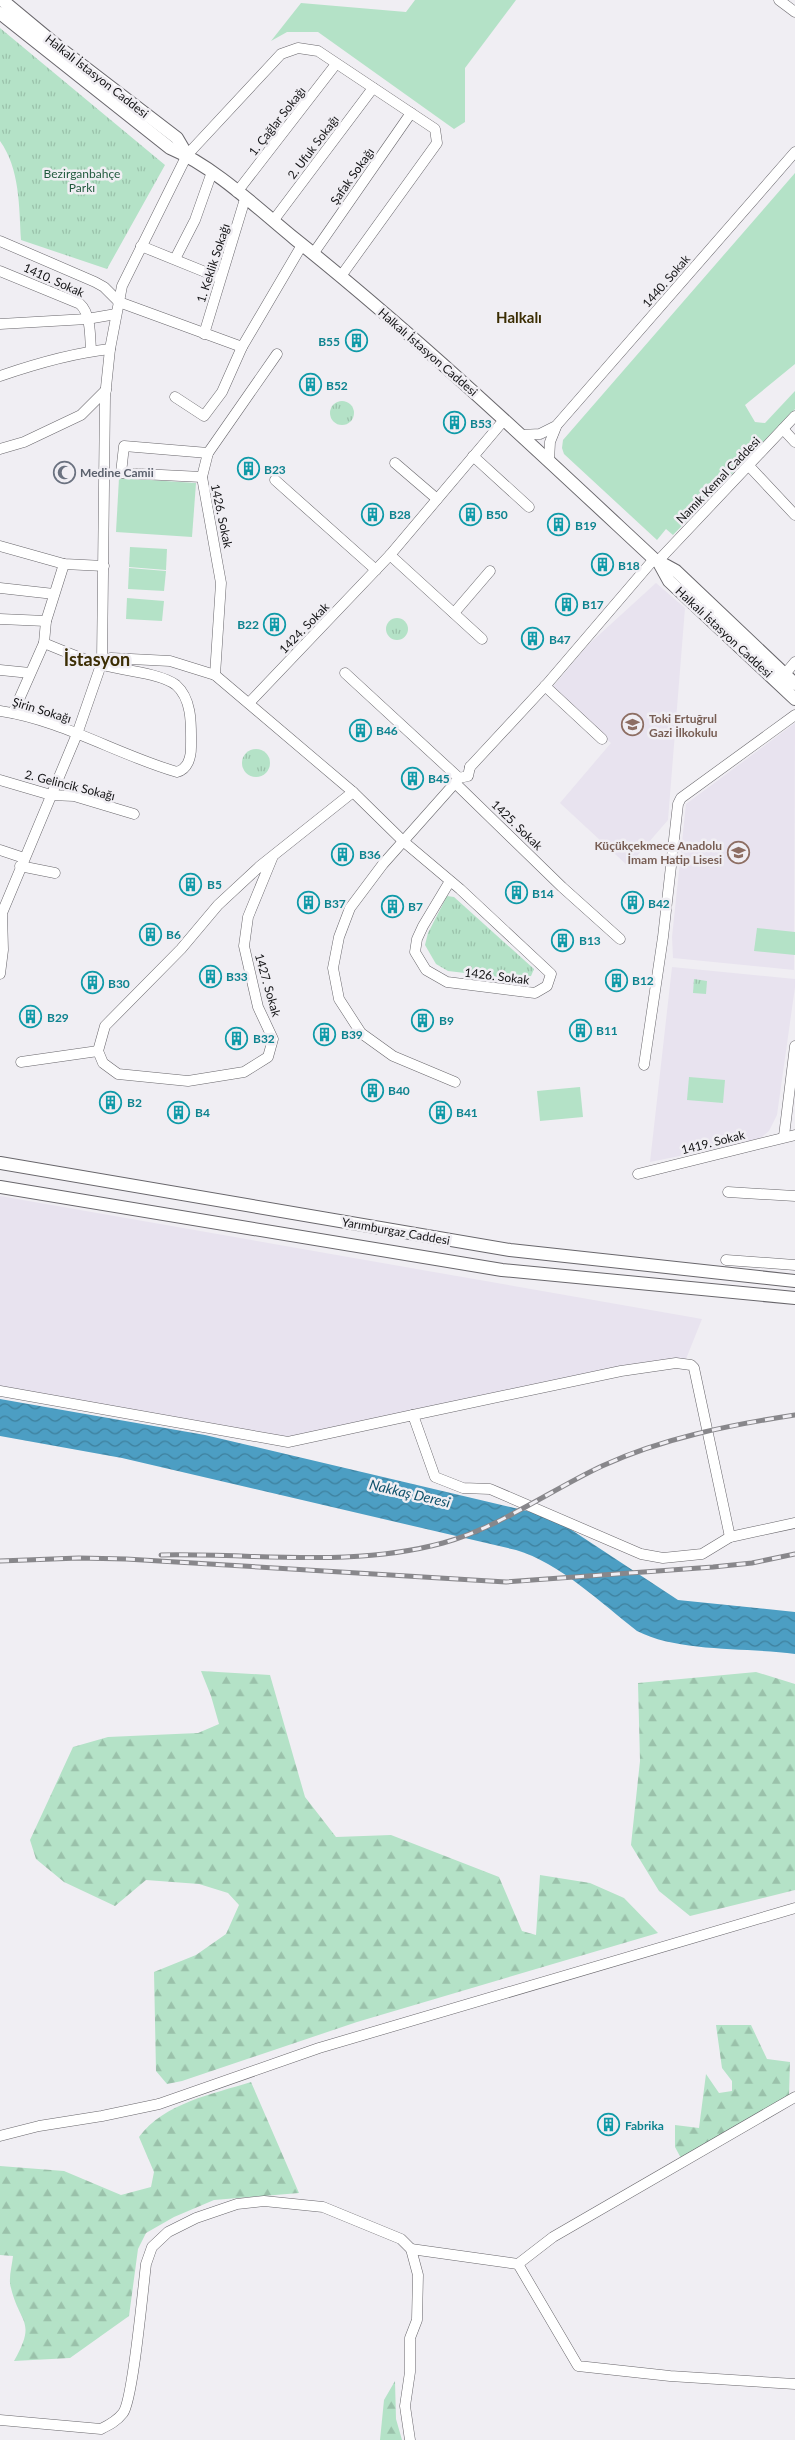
<svg xmlns="http://www.w3.org/2000/svg" width="795" height="2440" font-family="Lato,sans-serif">
<style>
.built{fill:#e8e3ef}
.grass{fill:#b4e2c7}
.forest{fill:url(#forest-firs)}
.park{fill:url(#park-tufts)}
.water{fill:url(#water-waves)}
.lines{fill:none;stroke-linecap:round;stroke-linejoin:round}
.minor-casing{stroke:#68666b;stroke-width:11}
.major-casing{stroke:#68666b;stroke-width:14}
.minor{stroke:#fff;stroke-width:10}
.major{stroke:#fff;stroke-width:12}
.rail-casing{stroke:#88878b;stroke-width:5}
.rail{stroke:#f0eef3;stroke-width:3;stroke-dasharray:9;stroke-linecap:butt}
.labels{text-anchor:middle;dominant-baseline:central;stroke-width:5;stroke-linejoin:round;paint-order:stroke}
.street-label{font-size:12px;fill:#131315;stroke:#f0eef3}
.park-label{font-size:12px;fill:#225a3e;stroke:#f0eef3}
.culture-label{font-size:12px;font-weight:bold;fill:#0d838f;stroke:#f0eef3;text-anchor:start}
.worship-label{font-size:12px;font-weight:bold;fill:#5b616d;stroke:#f0eef3;text-anchor:start}
.education-label{font-size:12px;font-weight:bold;fill:#785e54;stroke:#f0eef3;text-anchor:start}
.water-label{font-size:14px;font-style:italic;fill:#0c506a;stroke:#f0eef3}
.quarter-label{font-size:15px;font-weight:bold;fill:#3b2d03;stroke:#f0eef3}
.district-label{font-size:18px;font-weight:bold;fill:#3b2d03;stroke:#f0eef3}
</style>
<defs>
<pattern id="forest-firs" width="22" height="20" patternUnits="userSpaceOnUse" patternTransform="scale(1.25)"><rect width="22" height="20" fill="#b4e2c7"/><path d="M5 1l3.5 6h-7zM16 11l3.5 6h-7z" fill="#9ac1aa"/></pattern>
<pattern id="park-tufts" width="24" height="20" patternUnits="userSpaceOnUse" patternTransform="scale(1.25)"><rect width="24" height="20" fill="#b4e2c7"/><path d="M3 7l-1-3M5 7V3M7 7l1-3M15 17l-1-3M17 17v-4M19 17l1-3" fill="none" stroke="#9ac1aa"/></pattern>
<pattern id="water-waves" width="16" height="10" patternUnits="userSpaceOnUse" patternTransform="scale(1.25)"><rect width="16" height="10" fill="#4c9ec3"/><path d="M0 5q4-4 8 0t8 0" fill="none" stroke="#3e809d"/></pattern>
</defs>
<rect width="100%" height="100%" fill="#f0eef3"/>
<g class="built">
<path d="M656,583L685,608L668,820L628,866L560,803L611,743L551,689L588,645Z"/>
<path d="M795,723L794,970L673,958L672,937L686,804Z"/>
<path d="M672,967L795,979V987L777,1115L769,1131L758,1140L650,1162Z"/>
<path d="M0,1196L702,1319L686,1359L281,1446L0,1395Z"/>
</g>
<g class="grass">
<path d="M415,0H516L465,68V122L454,129L318,32H287L271,41L301,3L406,12Z"/>
<path d="M795,173V364L745,405L755,422L765,423L795,391V409L673,535L666,529L657,540L564,454L562,448L563,440Z"/>
<path d="M119,478L196,483L192,537L116,532Z"/>
<path d="M130,547L167,549L166,570L129,567Z"/>
<path d="M129,568L166,571L164,591L128,589Z"/>
<path d="M127,598L164,601L162,621L126,619Z"/>
<path d="M757,928L795,932V955L754,951Z"/>
<path d="M689,1077L725,1080L723,1103L687,1100Z"/>
<path d="M580,1087L583,1117L540,1121L537,1091Z"/>
</g>
<g class="forest">
<path d="M201,1671L270,1675L305,1797L336,1837L391,1835L499,1877L522,1931L536,1935L540,1875L590,1883L624,1898L658,1933L357,2022L182,2081L167,2084L156,2071L154,1972L196,1955L226,1934L239,1905L228,1893L199,1884L146,1880L115,1906L64,1882L36,1859L30,1840L73,1747L108,1737L198,1733L219,1724L211,1696Z"/>
<path d="M756,1672L795,1684V1890L690,1916L659,1891L631,1845L640,1761L638,1683Z"/>
<path d="M716,2025H751L767,2059L790,2062L789,2095L682,2160L675,2147V2125L699,2128L706,2074L719,2093L732,2091V2081L722,2068Z"/>
<path d="M251,2082L299,2193L214,2200L174,2217L146,2233L138,2249L129,2316L70,2358L14,2361C37,2320 20,2325 11,2288C8,2279 12,2266 13,2256L0,2255V2166L64,2171L121,2195L151,2187L154,2172L139,2137C164,2103 213,2094 251,2082Z"/>
<path d="M395,2381L396,2419L402,2440H380L384,2400Z"/>
</g>
<g class="park">
<path d="M0,28L165,165L107,269L21,240C19,206 20,169 0,141Z"/>
<circle cx="342" cy="413" r="12"/>
<circle cx="397" cy="629" r="11"/>
<circle cx="256" cy="763" r="14"/>
<path d="M447,896L454,897L534,969L531,976L525,980L448,971L436,964L425,945L428,933Z"/>
<path d="M694,979L707,981L706,994L693,993Z"/>
</g>
<path class="water" d="M0,1399L205,1435L540,1514L564,1525L678,1600L795,1612V1654C747,1647 680,1653 637,1631C601,1603 560,1563 516,1550L122,1458L0,1436Z"/>
<g class="lines">
<defs>
<g id="minor">
<path d="M779,0L795,12"/>
<path d="M237,192L336,64"/>
<path d="M273,221L373,88"/>
<path d="M0,241L95,282L104,287L119,302L242,347"/>
<path d="M141,246L220,278"/>
<path d="M313,254L411,113"/>
<path d="M175,259L195,220L212,172"/>
<path d="M0,271L80,304C91,314 90,337 91,351"/>
<path d="M0,324L87,319L116,314"/>
<path d="M204,334L245,199"/>
<path d="M0,376C35,364 72,353 110,349"/>
<path d="M175,397L204,416L222,392L242,347L302,245"/>
<path d="M783,429L795,442"/>
<path d="M521,435L540,434L556,426L795,152"/>
<path d="M0,449L24,442L81,415L106,390"/>
<path d="M473,456L529,507"/>
<path d="M549,461L550,442L556,427"/>
<path d="M395,463L437,499"/>
<path d="M749,466L795,515"/>
<path d="M202,477L121,473L124,446L208,453"/>
<path d="M275,480L376,570"/>
<path d="M0,546L64,564L104,566"/>
<path d="M390,555L482,639"/>
<path d="M658,561L795,416"/>
<path d="M0,588L54,594"/>
<path d="M454,613L490,571"/>
<path d="M0,619L46,621"/>
<path d="M111,658L170,661L215,675L353,792L403,841L460,889L551,974L547,986L535,993L447,982L426,970L415,952L417,939L423,926L450,881"/>
<path d="M0,670L30,673"/>
<path d="M345,673L459,778"/>
<path d="M785,674L795,662"/>
<path d="M215,675L221,583L202,477L208,453L277,354"/>
<path d="M545,686L602,739"/>
<path d="M249,703L390,555L504,420"/>
<path d="M0,711C62,720 118,755 177,772C188,769 191,757 191,747C191,727 193,700 176,685C160,673 121,670 102,665C82,659 63,651 44,643L46,621L64,564"/>
<path d="M13,713L44,643"/>
<path d="M470,767L547,684L654,559"/>
<path d="M0,780L51,795L74,796L134,814"/>
<path d="M455,783L562,887L620,939"/>
<path d="M0,850L24,858"/>
<path d="M273,856L248,917L244,946L258,1007L273,1039L268,1057L244,1072L188,1081L118,1074L103,1063L98,1051L105,1026L181,949L218,905L260,866L353,792"/>
<path d="M20,866L55,873"/>
<path d="M0,974L3,950L2,913L77,734L102,662L105,397L110,349L122,286L187,155L281,54L298,48L318,51L435,129L437,143L341,276"/>
<path d="M21,1062L98,1051"/>
<path d="M644,1065L663,937L678,804L681,798L795,715"/>
<path d="M455,1082L393,1056L361,1033L339,999L333,968L339,937L350,908L383,864L455,783L459,778L468,776L470,767"/>
<path d="M784,1136L795,1046"/>
<path d="M638,1174L795,1135"/>
<path d="M728,1192L795,1196"/>
<path d="M726,1260L795,1265"/>
<path d="M0,1391L288,1442L413,1415L435,1477L463,1488L490,1489L641,1554L663,1558L702,1554L730,1537L795,1523"/>
<path d="M413,1415L621,1371L676,1363L691,1365L694,1368L730,1537"/>
<path d="M0,2136L39,2126L102,2116L159,2104L319,2048L795,1908"/>
<path d="M411,2249L518,2264L553,2237L795,2097"/>
<path d="M518,2264L578,2366L670,2376L795,2384"/>
<path d="M0,2420L101,2429C109,2425 117,2421 123,2413C133,2400 143,2288 146,2264L152,2247L168,2232L196,2218L237,2204L264,2201L323,2207L401,2239L411,2249L418,2275L417,2320L410,2338V2372L405,2406L410,2440"/>
</g>
<g id="major">
<path d="M2,0L61,49L177,138L187,155"/>
<path d="M0,13L170,148C215,167 257,208 295,239C420,339 537,450 654,559L676,571L795,684"/>
<path d="M658,561L669,581L795,699"/>
<path d="M0,1163L510,1250L795,1281"/>
<path d="M0,1187L502,1270L795,1298"/>
</g>
</defs>
<use href="#minor" class="minor-casing"/>
<use href="#major" class="major-casing"/>
<use href="#minor" class="minor"/>
<use href="#major" class="major"/>
<defs>
<g id="rail">
<path d="M161,1555C256,1553 350,1568 443,1543C500,1527 549,1491 602,1466C663,1438 730,1425 795,1415"/>
<path d="M0,1561L79,1558L126,1559L506,1582L713,1567L752,1563L795,1554"/>
</g>
</defs>
<use href="#rail" class="rail-casing"/>
<use href="#rail" class="rail"/>
</g>
<defs>
<symbol id="building-ring" viewBox="-11 -11 22 22"><circle r="9.5" fill="#f0eef3" stroke="#0f9aa8" stroke-width="1.5"/><path d="M-4-6H4V6H1V3H-1V6H-4ZM-2.5-4.3h1.7v1.8h-1.7ZM.8-4.3h1.7v1.8H.8ZM-2.5-1h1.7V.8h-1.7ZM.8-1h1.7V.8H.8Z" fill="#0f9aa8"/></symbol>
<symbol id="mosque-ring" viewBox="-11 -11 22 22"><circle r="9.5" fill="#f0eef3" stroke="#6b7280" stroke-width="1.5"/><path d="M3.5-4.9A6 6 0 1 0 3.5 4.9A5 5 0 1 1 3.5-4.9Z" fill="#6b7280"/></symbol>
<symbol id="school-ring" viewBox="-11 -11 22 22"><circle r="9.5" fill="#f0eef3" stroke="#8d6e63" stroke-width="1.5"/><path d="M0-5L7-2L0 1L-7-2ZM-4 1L0 2.5L4 1V4Q0 6-4 4Z" fill="#8d6e63"/></symbol>
</defs>
<g fill-rule="evenodd">
<use href="#building-ring" x="344" y="328" width="25" height="25"/>
<use href="#building-ring" x="298" y="372" width="25" height="25"/>
<use href="#building-ring" x="442" y="410" width="25" height="25"/>
<use href="#building-ring" x="236" y="456" width="25" height="25"/>
<use href="#mosque-ring" x="52" y="460" width="25" height="25"/>
<use href="#building-ring" x="360" y="502" width="25" height="25"/>
<use href="#building-ring" x="458" y="502" width="25" height="25"/>
<use href="#building-ring" x="546" y="512" width="25" height="25"/>
<use href="#building-ring" x="590" y="552" width="25" height="25"/>
<use href="#building-ring" x="554" y="592" width="25" height="25"/>
<use href="#building-ring" x="262" y="612" width="25" height="25"/>
<use href="#building-ring" x="520" y="626" width="25" height="25"/>
<use href="#school-ring" x="620" y="712" width="25" height="25"/>
<use href="#building-ring" x="348" y="718" width="25" height="25"/>
<use href="#building-ring" x="400" y="766" width="25" height="25"/>
<use href="#school-ring" x="726" y="840" width="25" height="25"/>
<use href="#building-ring" x="330" y="842" width="25" height="25"/>
<use href="#building-ring" x="178" y="872" width="25" height="25"/>
<use href="#building-ring" x="504" y="880" width="25" height="25"/>
<use href="#building-ring" x="296" y="890" width="25" height="25"/>
<use href="#building-ring" x="620" y="890" width="25" height="25"/>
<use href="#building-ring" x="380" y="894" width="25" height="25"/>
<use href="#building-ring" x="138" y="922" width="25" height="25"/>
<use href="#building-ring" x="550" y="928" width="25" height="25"/>
<use href="#building-ring" x="198" y="964" width="25" height="25"/>
<use href="#building-ring" x="604" y="968" width="25" height="25"/>
<use href="#building-ring" x="80" y="970" width="25" height="25"/>
<use href="#building-ring" x="18" y="1004" width="25" height="25"/>
<use href="#building-ring" x="410" y="1008" width="25" height="25"/>
<use href="#building-ring" x="568" y="1018" width="25" height="25"/>
<use href="#building-ring" x="312" y="1022" width="25" height="25"/>
<use href="#building-ring" x="224" y="1026" width="25" height="25"/>
<use href="#building-ring" x="360" y="1078" width="25" height="25"/>
<use href="#building-ring" x="98" y="1090" width="25" height="25"/>
<use href="#building-ring" x="166" y="1100" width="25" height="25"/>
<use href="#building-ring" x="428" y="1100" width="25" height="25"/>
<use href="#building-ring" x="596" y="2112" width="25" height="25"/>
</g>
<g class="labels">
<g class="street-label">
<text transform="translate(97 76) rotate(38)">Halkalı İstasyon Caddesi</text>
<text transform="translate(277 121) rotate(-52)">1. Çağlar Sokağı</text>
<text transform="translate(313 147) rotate(-53)">2. Ufuk Sokağı</text>
<text transform="translate(352 176) rotate(-55)">Şafak Sokağı</text>
<text transform="translate(213 263) rotate(-72)">1. Keklik Sokağı</text>
<text transform="translate(54 280) rotate(24)">1410. Sokak</text>
<text transform="translate(666 281) rotate(-49)">1440. Sokak</text>
<text transform="translate(428 352) rotate(41)">Halkalı İstasyon Caddesi</text>
<text transform="translate(718 480) rotate(-46)">Namık Kemal Caddesi</text>
<text transform="translate(222 516) rotate(78)">1426. Sokak</text>
<text transform="translate(304 628) rotate(-46)">1424. Sokak</text>
<text transform="translate(724 632) rotate(43)">Halkalı İstasyon Caddesi</text>
<text transform="translate(42 710) rotate(17)">Şirin Sokağı</text>
<text transform="translate(70 785) rotate(14)">2. Gelincik Sokağı</text>
<text transform="translate(517 825) rotate(44)">1425. Sokak</text>
<text transform="translate(497 976) rotate(7)">1426. Sokak</text>
<text transform="translate(268 985) rotate(74)">1427. Sokak</text>
<text transform="translate(713 1142) rotate(-14)">1419. Sokak</text>
<text transform="translate(396 1231) rotate(10)">Yarımburgaz Caddesi</text>
</g>
<g class="park-label">
<text x="82" y="173">Bezirganbahçe<tspan x="82" dy="14">Parkı</tspan></text>
</g>
<g class="culture-label">
<text x="340" y="341" text-anchor="end">B55</text>
<text x="326" y="385">B52</text>
<text x="470" y="423">B53</text>
<text x="264" y="469">B23</text>
<text x="389" y="514">B28</text>
<text x="486" y="514">B50</text>
<text x="575" y="525">B19</text>
<text x="618" y="565">B18</text>
<text x="582" y="604">B17</text>
<text x="259" y="624" text-anchor="end">B22</text>
<text x="549" y="639">B47</text>
<text x="376" y="730">B46</text>
<text x="428" y="778">B45</text>
<text x="359" y="854">B36</text>
<text x="207" y="884">B5</text>
<text x="532" y="893">B14</text>
<text x="324" y="903">B37</text>
<text x="648" y="903">B42</text>
<text x="408" y="906">B7</text>
<text x="166" y="934">B6</text>
<text x="579" y="940">B13</text>
<text x="226" y="976">B33</text>
<text x="632" y="980">B12</text>
<text x="108" y="983">B30</text>
<text x="47" y="1017">B29</text>
<text x="439" y="1020">B9</text>
<text x="596" y="1030">B11</text>
<text x="341" y="1034">B39</text>
<text x="253" y="1038">B32</text>
<text x="388" y="1090">B40</text>
<text x="127" y="1102">B2</text>
<text x="195" y="1112">B4</text>
<text x="456" y="1112">B41</text>
<text x="625" y="2125">Fabrika</text>
</g>
<g class="worship-label">
<text x="80" y="472">Medine Camii</text>
</g>
<g class="education-label">
<text x="649" y="718">Toki Ertuğrul<tspan x="649" dy="14">Gazi İlkokulu</tspan></text>
<text x="722" y="845" text-anchor="end">Küçükçekmece Anadolu<tspan x="722" dy="14">İmam Hatip Lisesi</tspan></text>
</g>
<g class="water-label">
<text transform="translate(410 1493) rotate(13)">Nakkaş Deresi</text>
</g>
<g class="quarter-label">
<text x="519" y="317">Halkalı</text>
</g>
<g class="district-label">
<text x="97" y="659">İstasyon</text>
</g>
</g>
</svg>
